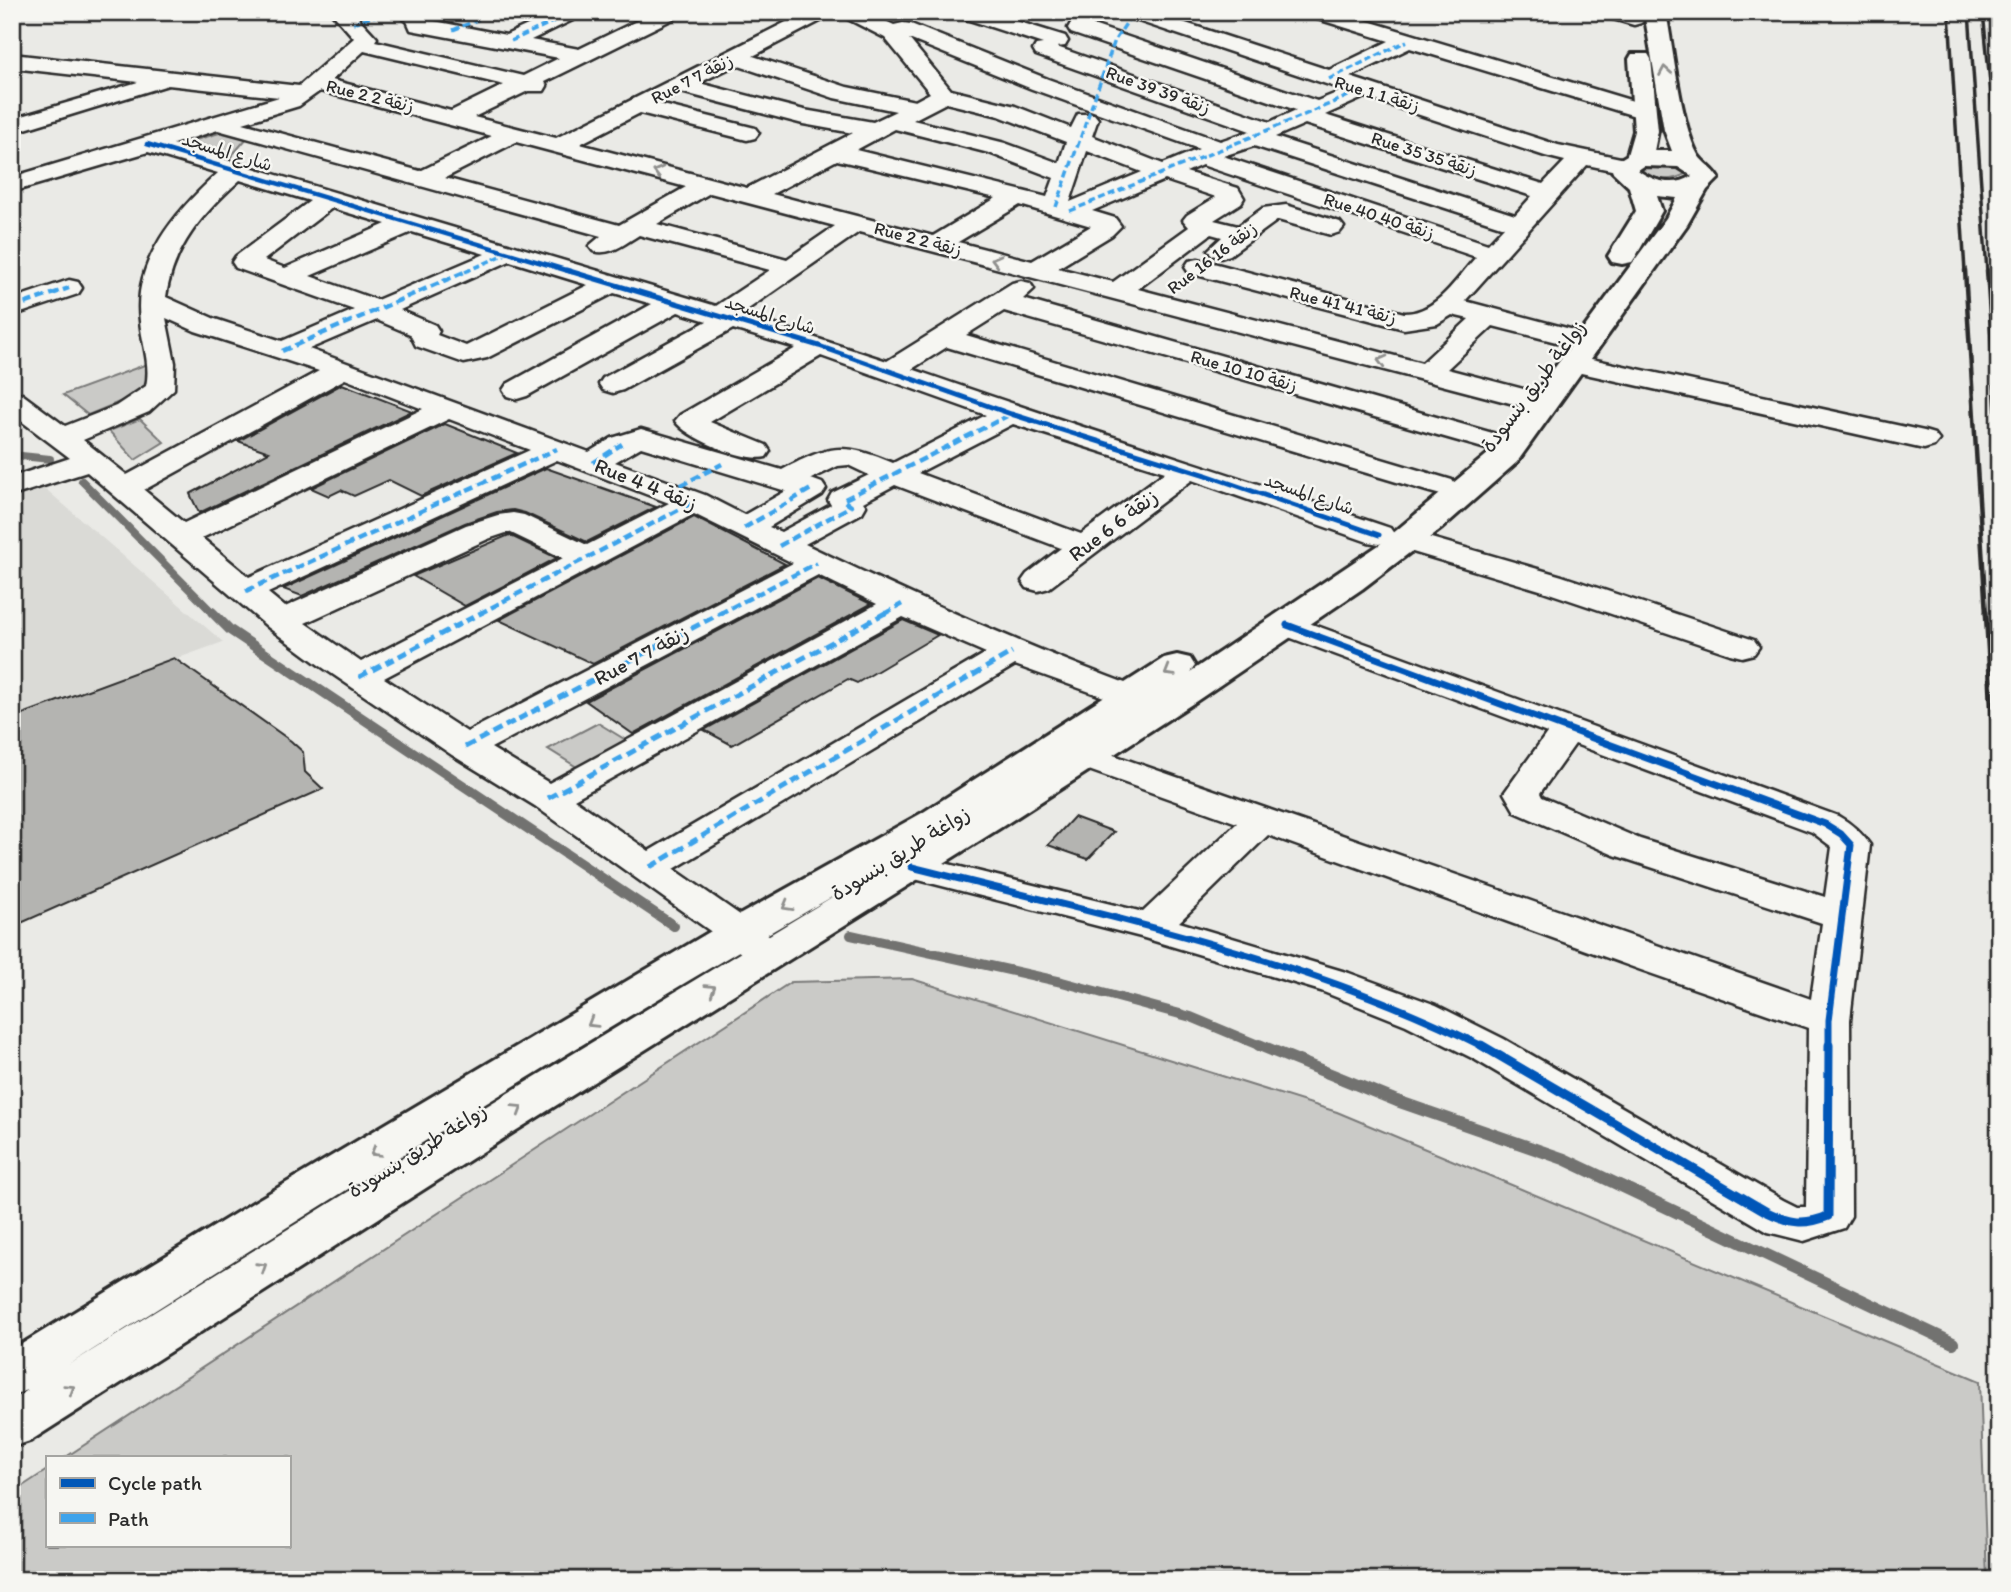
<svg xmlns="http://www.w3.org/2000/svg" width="2011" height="1592" font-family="Itim,'Playpen Sans Arabic',sans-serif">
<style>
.built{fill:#dadad6}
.green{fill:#cacac7;stroke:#7a7a79;stroke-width:2}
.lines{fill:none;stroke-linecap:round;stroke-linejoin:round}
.stream-far2{stroke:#727270;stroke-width:8}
.stream-far1{stroke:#727270;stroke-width:10}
.stream{stroke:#727270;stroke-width:12}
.building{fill:#b4b4b1;stroke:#2b2b2b;stroke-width:2}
.minor-casing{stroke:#2b2b2b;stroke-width:5}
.major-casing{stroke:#2b2b2b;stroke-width:6}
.minor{fill:#f6f6f2;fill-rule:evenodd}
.major{fill:#f6f6f2;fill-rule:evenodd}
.rail-far2{stroke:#2b2b2b;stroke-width:3.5}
.rail-far1{stroke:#2b2b2b;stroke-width:4.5}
.rail{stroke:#2b2b2b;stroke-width:5}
.quiet-far2{stroke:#3ea3eb;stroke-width:3.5;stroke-dasharray:7 3.5;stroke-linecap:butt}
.quiet-far1{stroke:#3ea3eb;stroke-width:4.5;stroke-dasharray:9 4.5;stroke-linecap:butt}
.quiet{stroke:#3ea3eb;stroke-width:5;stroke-dasharray:10 5;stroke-linecap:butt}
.cycleway-far3-casing{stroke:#f6f6f2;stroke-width:7}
.cycleway-far2-casing{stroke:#f6f6f2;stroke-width:9}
.cycleway-far1-casing{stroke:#f6f6f2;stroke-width:11}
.cycleway-casing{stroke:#f6f6f2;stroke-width:13}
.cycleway-far3{stroke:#0057b8;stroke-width:4.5}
.cycleway-far2{stroke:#0057b8;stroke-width:5}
.cycleway-far1{stroke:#0057b8;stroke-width:7}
.cycleway{stroke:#0057b8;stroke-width:9}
.oneway{stroke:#90908e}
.labels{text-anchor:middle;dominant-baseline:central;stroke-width:5;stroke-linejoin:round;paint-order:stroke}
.far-street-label{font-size:18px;fill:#2b2b2b;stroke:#f6f6f2}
.street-label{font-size:21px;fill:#2b2b2b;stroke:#f6f6f2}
</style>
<rect width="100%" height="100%" fill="#eaeae6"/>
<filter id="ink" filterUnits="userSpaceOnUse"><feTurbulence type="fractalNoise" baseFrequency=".0143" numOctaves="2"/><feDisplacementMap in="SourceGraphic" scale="14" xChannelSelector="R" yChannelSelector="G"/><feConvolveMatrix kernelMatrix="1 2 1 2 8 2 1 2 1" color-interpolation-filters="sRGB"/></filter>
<g filter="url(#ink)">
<path class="built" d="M41,485L223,642L12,718V495Z"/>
<g class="green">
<path d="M223,132L247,138L228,160L178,145Z"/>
<path d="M1669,162L1687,172L1685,174C1671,182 1651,181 1638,169L1641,164Z"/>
<path d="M150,363L151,389L88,415L63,395Z"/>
<path d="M140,419L164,442L135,460L109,431Z"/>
<path d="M598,723L629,742L580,769L548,749Z"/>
<path d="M912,979L1337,1112L1980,1381L1987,1580H12V1493L47,1470V1545H289V1457H66L791,982Z"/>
</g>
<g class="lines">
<g class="stream-far2">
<path d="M12,455L50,459"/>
<path d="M82,481L214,614"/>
</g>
<g class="stream-far1">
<path d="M212,612L230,630L674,926"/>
<path d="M851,935L1062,982L1191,1017L1263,1047"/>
</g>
<path class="stream" d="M1259,1045L1397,1101L1564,1159L1953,1343"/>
</g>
<g class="building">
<path d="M342,384L412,411L199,513L190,494L269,452L238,441Z"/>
<path d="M445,424L517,453L421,496L389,480L354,496L341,490L329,496L311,488Z"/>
<path d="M546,468L656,507L587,542L525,513L513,510L497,512L465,523L302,596L283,589Z"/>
<path d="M694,517L785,564L593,664L499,620Z"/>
<path d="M509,535L557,558L465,606L413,576Z"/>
<path d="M818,578L871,604L633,734L586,701Z"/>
<path d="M903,620L938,635L857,683L848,679L732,745L704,730Z"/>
<path d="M174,658L291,741L303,752L305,772L323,789L12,927V718Z"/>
<path d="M1074,817L1114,832L1088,859L1048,845Z"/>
</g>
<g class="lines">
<defs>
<g id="minor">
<path d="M331,12H353L377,38L375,41L523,76L559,58L411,30L407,21L392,12L426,15L429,20L506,35L556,12H584L581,16L531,40L579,49L655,12H682L679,16L545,82L547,86L544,91H528L474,117L556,138L806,12H833L830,16L753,56L847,87L915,101L930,93L885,38L842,16L839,12H866L894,25L903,23L911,24L1048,79L1220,141L1250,131L1036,55L1033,50L1036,45L1043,44L957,16L954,12H987L1065,36L1068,41L1065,46L1057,47L1270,122L1296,110L1071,33L1068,28L1071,23H1087L1317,101L1344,90L1123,16L1120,12H1152L1329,70L1389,41L1308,16L1305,12H1338L1653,107L1656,112L1653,117L1645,119L1410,48L1350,77L1558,145L1635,161L1638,166L1635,171L1626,173L1587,165L1465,301L1574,330L1578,336L1574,342L1564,344L1493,326L1447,369L1554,397L1558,403L1554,409L1544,412L859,232L741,314L887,361L1012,283L1021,281L1030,283L1034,289L1023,299L1496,434L1501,440L1496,446L1486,449L1476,446L1004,311L966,335L1452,480L1456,486L1452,492L1441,495L1430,492L947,347L912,369C1071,425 1231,474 1390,528L1395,535L1407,531L1562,576L1754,640L1759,647L1754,654L1742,657L1730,654L1540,590L1396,547L1391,540L1379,544L1368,542L1192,480L1049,588L1038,591L1027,588L1022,581L1027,574L1061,548L895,485L863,502L866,506L862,513L805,544C916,598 1026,646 1141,689L1146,696L1141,703L1129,706L1015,665L674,869L783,945L789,954L783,963L769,967L755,963L535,806L452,755L319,665L269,628L87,472L12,496V477L70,458L12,414V391L22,394L65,426L116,406L146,386C151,364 142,343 140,321C132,261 176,211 218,173L148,152L12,192V177L279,97L168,85L12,133V119L138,82L12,68V54L299,86L354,38ZM909,39L1032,89L1199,149L1163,164L1092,136L1098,119L1094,114H1078L1071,128L1015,106L951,90ZM364,51L504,85L451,111L332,80ZM736,65L834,98L896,111L873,122L804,110L699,83ZM320,91L492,136L420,171L243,123L299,106ZM681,92L803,124L853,133L747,188L580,144L640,113L747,140L755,138L759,133L755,128L659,104ZM1365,97L1545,156L1565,161L1543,184L1325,115ZM946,103L999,116L1066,142L1059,163L1005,143L913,120ZM1305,124L1532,196L1515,215L1275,137ZM895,129L989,153L1054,178L1047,197L856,150ZM218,130L601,236L589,246L593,251C611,256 624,244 639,235L770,270L716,306L173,144ZM516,142L686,187L619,225L445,178ZM1254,146L1504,227L1488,244L1223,156ZM1087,151L1142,172L1070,202ZM837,160L996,198L933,236L772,194ZM1202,165L1476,257C1457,278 1436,314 1404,313L1198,259L1189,261L1185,267L1189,273L1404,329L1437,324L1452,315L1469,319L1422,363L1138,289L1211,234L1222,237L1208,250L1212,255L1221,258L1230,255L1278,220L1331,235L1340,232L1344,227L1340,222L1286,205L1263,208L1238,226L1214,220L1241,203L1244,198L1238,188L1186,172ZM240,180L310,201L236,256L232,262L236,268L354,310L282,341L215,319L166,297C173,247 203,213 240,180ZM1165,180L1216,197L1187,215L1183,220L1189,227L1113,282L1058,268L1112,235L1121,226L1115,218L1092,211ZM710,193L835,226L787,259L657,224ZM1020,205L1091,226L1032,261L958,242ZM332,208L386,224L285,268L264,260ZM412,232L485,254L377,300L310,276ZM510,261L588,285L466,346L437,335L439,331L435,325L400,310ZM614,293L652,304L507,384L503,390L507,396L517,399L527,396L678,312L707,321L603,378L599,384L603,390L613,393L623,390L733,329L796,348L680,415L675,421C688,439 745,462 766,457L770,451L766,445L710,422L821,356L986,415L893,463C843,442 829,445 782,470L641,429L612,438L589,452L309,349L377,320L410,334L416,346L464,363L487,358ZM166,318L195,331L319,371L127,475L83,440L149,412L174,389L175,363ZM345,379L423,409L184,523L144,490ZM449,419L530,450L249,577L202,538ZM1013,424L1165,472L1081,534L918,473ZM641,447L786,491L744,515L705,495L615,462ZM557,460L669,503L587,545L524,515L513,513L498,515L466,525L285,607L268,593ZM848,465L869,475L832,493L828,500L831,505L781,532L769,527L822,495L826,489L822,483L811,479L838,466ZM694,514L793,563L467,732L384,678ZM509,532L563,558L361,662L305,623L488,539ZM818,575L877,604L549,783L491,748ZM903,617L986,653L649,851L574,799Z"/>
<path d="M1600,12C1613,12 1636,8 1645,19L1641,23L1634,25L1603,16Z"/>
<path d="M69,280L78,282L82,288L78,294L12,316V299Z"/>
<path d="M1573,355L1924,431L1934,434L1939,440L1934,446L1924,449L1563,369L1559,363L1563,357Z"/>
<path d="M1287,615L1838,816C1852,824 1861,832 1870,845L1850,1020L1851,1216L1844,1228L1804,1241L1768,1232L1474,1059L1406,1025L1321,991L1141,937L899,875L893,867L899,859L912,855L1143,912L1237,823L1072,764L1067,756L1072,748L1085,745L1811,999L1822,923L1614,855L1515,812L1504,793L1547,733L1275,632L1270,625L1275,618ZM1575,744L1812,832L1832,847L1825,897L1640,839L1542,797L1540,793ZM1268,835L1641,970L1808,1028L1806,1207H1797L1783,1200L1504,1039L1436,1005L1349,973L1179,922Z"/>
</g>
<path id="major" d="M1644,12H1666C1673,48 1681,125 1698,155C1703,163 1713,168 1719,178L1707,190L1687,225L1517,462L1442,528L1362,589L1195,702L1000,828L512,1133L30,1441L12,1447V1400L28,1390L12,1395V1350L254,1202L723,924L922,813L1164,658L1177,655L1190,658L1195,666L1190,672L1379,545L1495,448L1666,218L1677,198L1657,196L1662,211L1636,256L1632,262L1622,264L1612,262L1608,256L1636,211L1629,187L1612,171L1617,161L1627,155L1634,131L1629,59L1632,54H1648L1651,59L1658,131L1654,151H1672L1664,130ZM1644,166L1678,167L1692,176C1676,187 1653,182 1638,170ZM842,891L480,1110L67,1366C323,1204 579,1042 842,891Z"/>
</defs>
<use href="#minor" class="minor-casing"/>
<use href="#major" class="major-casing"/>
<use href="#minor" class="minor"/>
<use href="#major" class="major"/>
<g class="rail-far2">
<path d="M1949,12L1965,272"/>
<path d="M1969,12L1987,272"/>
<path d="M1983,12L1999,173"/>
</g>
<g class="rail-far1">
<path d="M1965,270L1986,614"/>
<path d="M1987,270L1999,451"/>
</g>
<path class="rail" d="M1986,612L1999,834"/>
<g class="quiet-far2">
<path d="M353,23L388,12"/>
<path d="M453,30L496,12"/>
<path d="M511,41L574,12"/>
<path d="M1329,79L1407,41"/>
<path d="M1056,207L1115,40L1133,13"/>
<path d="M1070,211C1168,170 1267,132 1364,89"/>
<path d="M465,272L508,253"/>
</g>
<g class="quiet-far1">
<path d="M12,308L69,288"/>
<path d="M282,351L469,270"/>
<path d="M593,463L622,444"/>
<path d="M668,492L722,464"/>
<path d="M744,528L811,489"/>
<path d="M779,546L851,506L843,500L1011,414"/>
<path d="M246,591L557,449"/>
<path d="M479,614L694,502"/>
<path d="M719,614L817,563"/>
<path d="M884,614L902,604"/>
</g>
<g class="quiet">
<path d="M359,677L483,612"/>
<path d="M465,747L723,612"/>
<path d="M548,798L887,612"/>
<path d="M650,867L1012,652"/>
</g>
<defs>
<path id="cycleway-far3" d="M147,144L572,272"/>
<path id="cycleway-far2" d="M566,270L819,346L1011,414L1206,475L1379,535"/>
<g id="cycleway-far1">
<path d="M1287,625L1825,824L1841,834L1851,845L1829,1020V1047"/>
<path d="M912,867C1105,916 1305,957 1484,1047"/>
</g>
<path id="cycleway" d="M1481,1045L1767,1212C1790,1223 1804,1226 1828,1216L1829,1045"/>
</defs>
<use href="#cycleway-far3" class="cycleway-far3-casing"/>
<use href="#cycleway-far2" class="cycleway-far2-casing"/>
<use href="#cycleway-far1" class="cycleway-far1-casing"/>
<use href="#cycleway" class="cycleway-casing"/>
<use href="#cycleway-far3" class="cycleway-far3"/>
<use href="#cycleway-far2" class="cycleway-far2"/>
<use href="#cycleway-far1" class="cycleway-far1"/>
<use href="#cycleway" class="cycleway"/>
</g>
<defs><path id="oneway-chevron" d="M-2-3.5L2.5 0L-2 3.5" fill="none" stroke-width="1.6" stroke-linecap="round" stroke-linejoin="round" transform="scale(1.75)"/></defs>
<g class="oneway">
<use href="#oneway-chevron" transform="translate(1665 71) rotate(-100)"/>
<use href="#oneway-chevron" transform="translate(658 172) rotate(-165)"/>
<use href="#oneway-chevron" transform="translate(996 260) rotate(-165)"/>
<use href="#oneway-chevron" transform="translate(1382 361) rotate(-165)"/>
<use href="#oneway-chevron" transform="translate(1169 672) rotate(149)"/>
<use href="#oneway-chevron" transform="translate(787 906) rotate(150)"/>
<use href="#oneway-chevron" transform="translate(711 989) rotate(-32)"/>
<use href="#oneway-chevron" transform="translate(592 1023) rotate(149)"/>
<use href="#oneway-chevron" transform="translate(518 1109) rotate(-32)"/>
<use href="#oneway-chevron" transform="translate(375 1152) rotate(149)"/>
<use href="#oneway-chevron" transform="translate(262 1267) rotate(-33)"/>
<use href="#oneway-chevron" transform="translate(70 1389) rotate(-32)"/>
</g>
</g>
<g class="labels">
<g class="far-street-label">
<text transform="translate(692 79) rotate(-27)">Rue 7 زنقة 7</text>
<text transform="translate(1158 90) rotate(20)">Rue 39 زنقة 39</text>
<text transform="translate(1377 94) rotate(17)">Rue 1 زنقة 1</text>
<text transform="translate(370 96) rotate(14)">Rue 2 زنقة 2</text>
<text transform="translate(227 152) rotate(17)">شارع المسجد</text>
<text transform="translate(1424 154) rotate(18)">Rue 35 زنقة 35</text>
<text transform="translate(1379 216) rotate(18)">Rue 40 زنقة 40</text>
<text transform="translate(918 239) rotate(15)">Rue 2 زنقة 2</text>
<text transform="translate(1212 258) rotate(-37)">Rue 16 زنقة 16</text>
<text transform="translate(1343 305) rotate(14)">Rue 41 زنقة 41</text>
<text transform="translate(770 315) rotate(17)">شارع المسجد</text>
<text transform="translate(1244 371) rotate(16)">Rue 10 زنقة 10</text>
<text transform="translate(1309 494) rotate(19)">شارع المسجد</text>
</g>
<g class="street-label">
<text transform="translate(1533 386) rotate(-53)">زواغة طريق بنسودة</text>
<text transform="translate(646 484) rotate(22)">Rue 4 زنقة 4</text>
<text transform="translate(1113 525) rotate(-37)">Rue 6 زنقة 6</text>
<text transform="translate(641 655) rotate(-28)">Rue 7 زنقة 7</text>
<text transform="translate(900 853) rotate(-32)">زواغة طريق بنسودة</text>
<text transform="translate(417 1150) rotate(-32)">زواغة طريق بنسودة</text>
</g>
</g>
<rect width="2011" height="1592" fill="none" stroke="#f6f6f2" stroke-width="42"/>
<rect x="21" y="21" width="1969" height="1550" fill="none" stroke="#2b2b2b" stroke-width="2.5" filter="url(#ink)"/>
<rect x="46" y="1456" width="245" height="91" fill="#f6f6f2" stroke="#a5a5a2" stroke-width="2"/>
<rect x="60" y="1478" width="35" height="10" fill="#0057b8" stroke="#a5a5a2" stroke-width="2"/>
<text x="108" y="1490" font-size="21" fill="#2b2b2b">Cycle path</text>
<rect x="60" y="1513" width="35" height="10" fill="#3ea3eb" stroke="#a5a5a2" stroke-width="2"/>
<text x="108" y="1526" font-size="21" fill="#2b2b2b">Path</text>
</svg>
